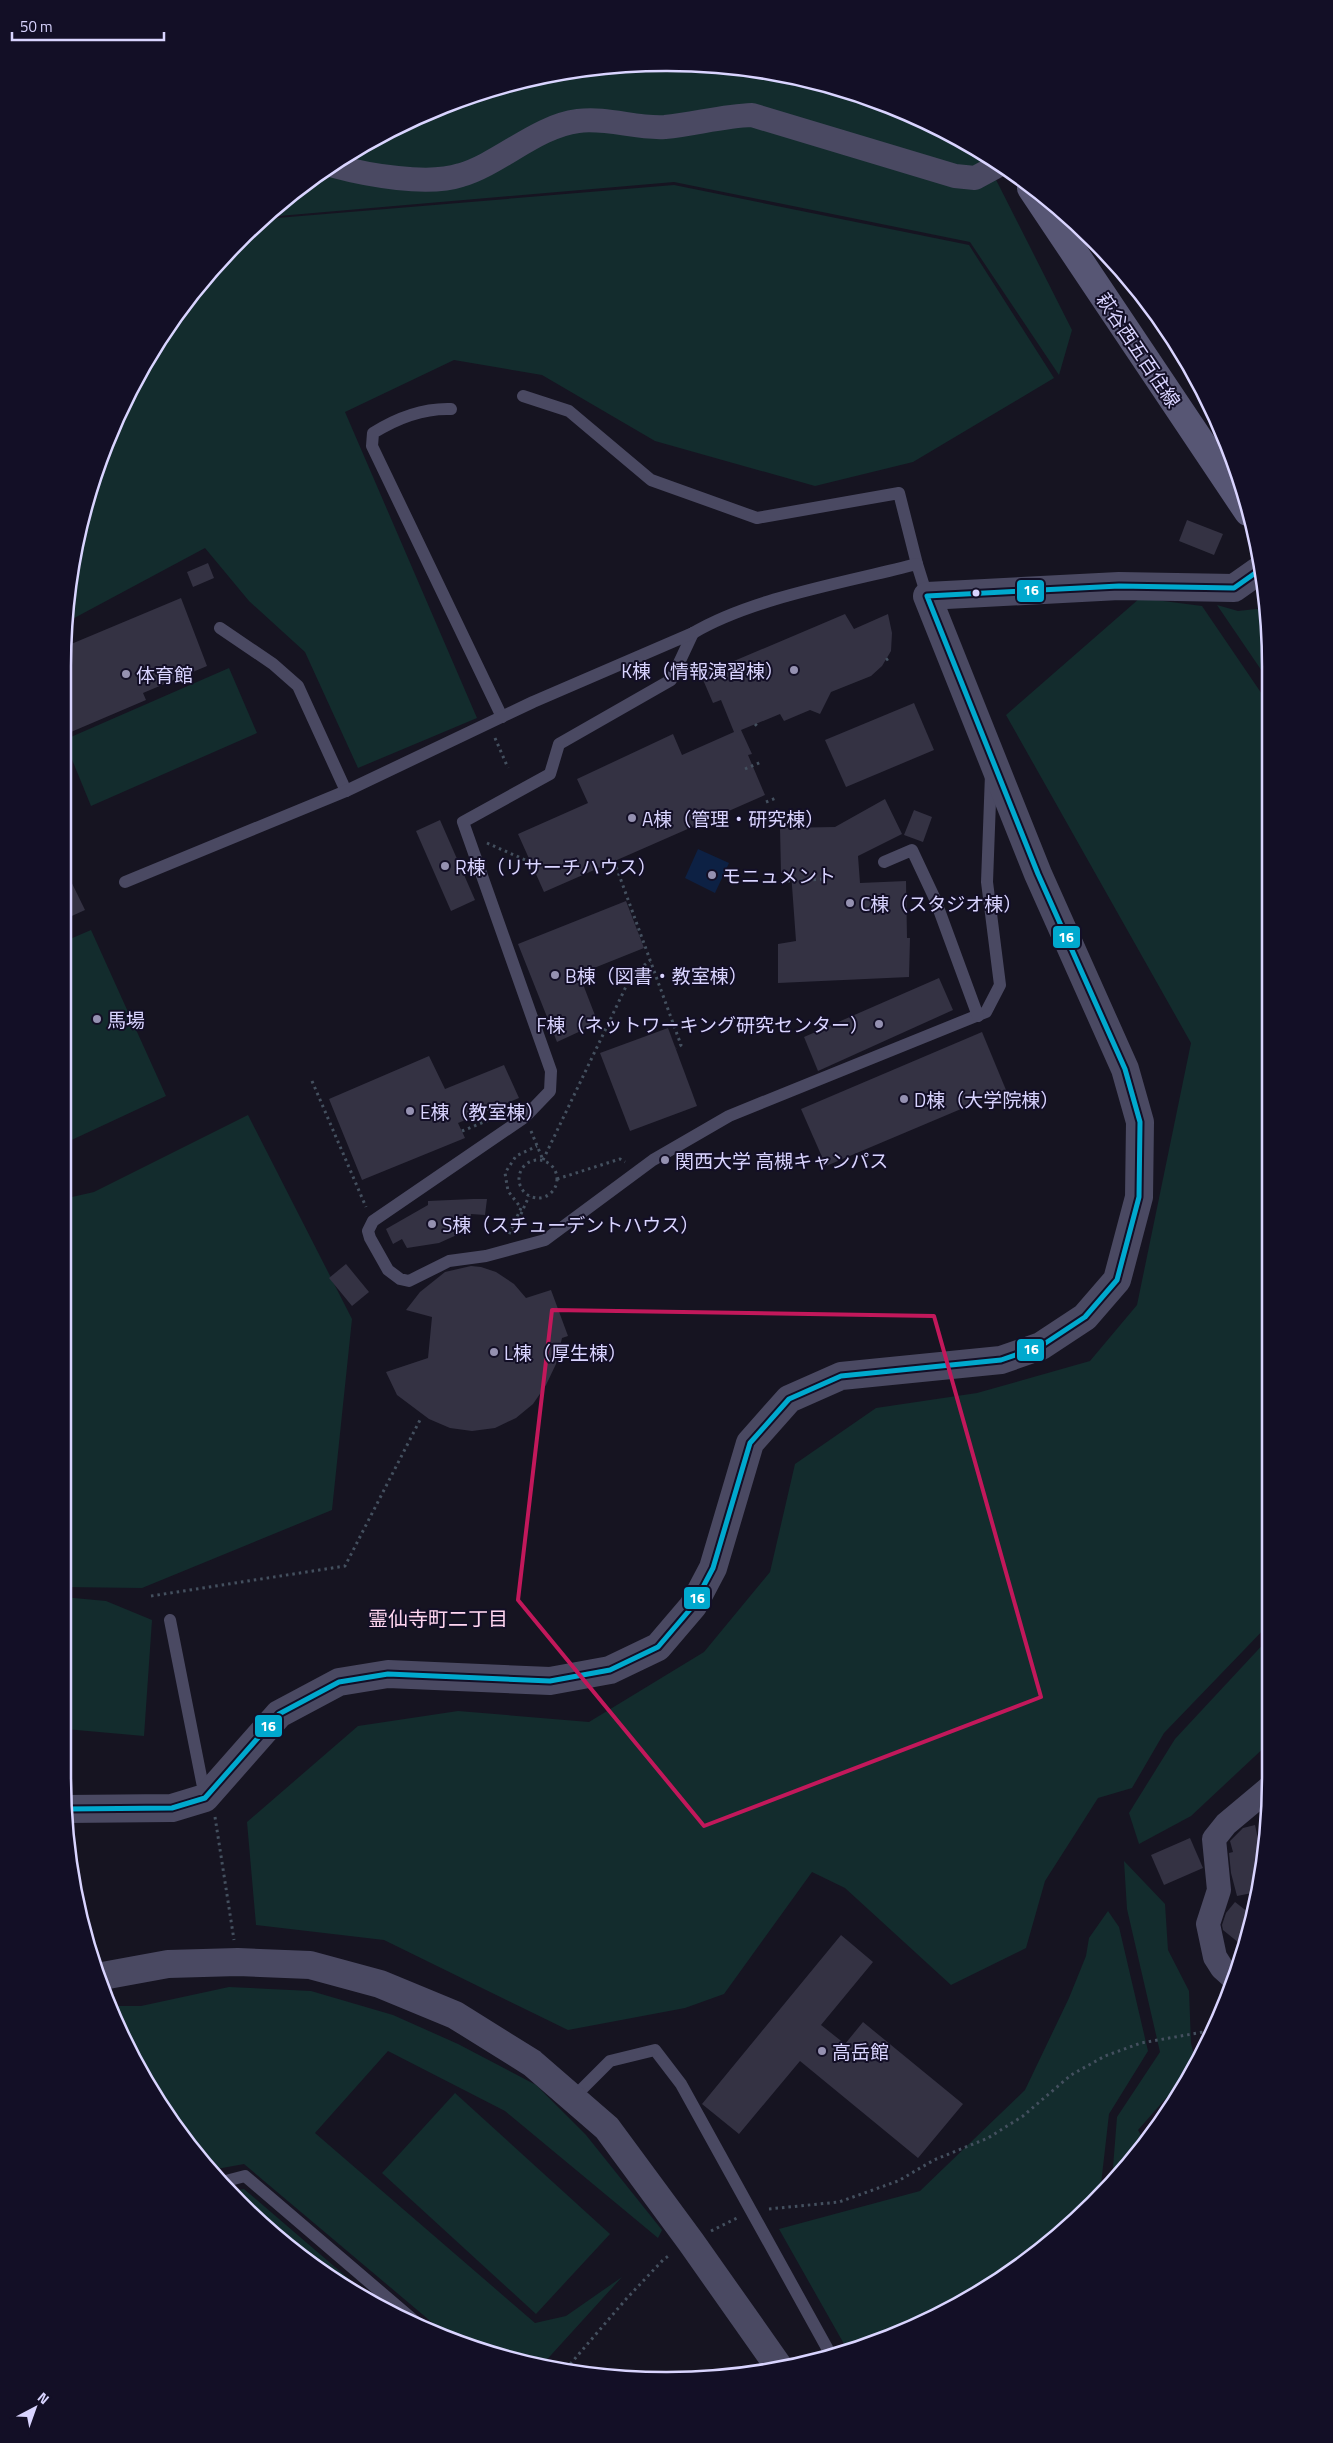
<svg xmlns="http://www.w3.org/2000/svg" width="1333" height="2443" font-family="'Titillium Web','Noto Sans JP',sans-serif">
<style>
.green{fill:#132c2d}
.water{fill:#0d2144}
.building{fill:#343243}
.lines{fill:none;stroke-linecap:round;stroke-linejoin:round}
.path{stroke:#44505f;stroke-width:3;stroke-dasharray:2.5 4;stroke-linecap:butt}
.service{stroke:#4a4962;stroke-width:12}
.minor{stroke:#4a4962;stroke-width:24}
.tertiary{stroke:#4a4962;stroke-width:28}
.secondary{stroke:#575674;stroke-width:28}
.bus-1-casing{stroke:#130f26;stroke-width:9}
.bus-1{stroke:#00a9ce;stroke-width:5}
.marked{fill:none;stroke:#c2185b;stroke-width:4;stroke-linejoin:round}
.bus-dot{fill:#d9d4ff;stroke:#130f26;stroke-width:2}
.poi-dot{fill:#9591b1;stroke:#130f26;stroke-width:2}
.labels{text-anchor:middle;dominant-baseline:central;stroke-width:4;stroke-linejoin:round;paint-order:stroke}
.street-label{font-size:19px;fill:#d9d4ff;stroke:#130f26}
.poi-label{font-size:19px;fill:#d9d4ff;stroke:#130f26;text-anchor:start}
.neighbourhood-label{font-size:20px;fill:#ffd6f0;stroke:#130f26}
.rim{fill:none;stroke:#d9d4ff;stroke-width:2.5}
.line-badge{stroke:#130f26;stroke-width:2}
.badge-label{font-size:14px;text-anchor:middle;font-weight:bold;fill:#fff}
</style>
<rect width="100%" height="100%" fill="#161421"/>
<g class="green">
<path d="M627,64L745,68L860,94L968,143L983,154L1072,330L1059,375L970,242L674,182L267,217L299,187L399,125L510,83Z"/>
<path d="M674,185L969,245L1054,378L913,462L815,486L655,441L542,375L454,360L345,412L477,718L358,768L305,652L249,601L205,548L65,623L83,510L143,365L212,268L265,219Z"/>
<path d="M1140,598L1202,606L1266,700L1269,1624L1164,1733L1132,1788L1098,1798L1045,1881L1026,1948L951,1985L845,1888L812,1872L724,1994L685,2008L568,2030L384,1940L256,1925L247,1822L358,1726L458,1711L589,1722L704,1652L770,1572L795,1464L876,1408L977,1393L1090,1361L1137,1305L1191,1043L1006,715Z"/>
<path d="M1217,605L1238,611L1265,608L1266,677Z"/>
<path d="M229,668L257,733L91,806L64,740Z"/>
<path d="M91,930L166,1096L63,1144V942Z"/>
<path d="M248,1115L352,1319L332,1510L142,1588L63,1587V1199L94,1192Z"/>
<path d="M63,1597L106,1601L152,1620L144,1736L65,1729L63,1726Z"/>
<path d="M1269,1638V1743L1191,1816L1139,1844L1129,1813L1175,1739Z"/>
<path d="M1124,1861L1165,1904L1168,1950L1189,1991L1191,2043L1196,2064L1182,2089H1174L1138,2130L1146,2144L1112,2180L1117,2117L1160,2052L1127,1909Z"/>
<path d="M1108,1911L1119,1927L1148,2051L1109,2114L1100,2193L1065,2230L1002,2279L898,2334L848,2351L779,2229L920,2191L1025,2090L1069,1998L1086,1956L1089,1938Z"/>
<path d="M229,1987L311,1991L393,2015L458,2044L536,2085L586,2135L662,2230L658,2238L505,2111L388,2051L315,2133L535,2323L566,2316L622,2277L542,2365L510,2360L454,2341L244,2164L211,2170L187,2144L143,2078L111,2006H141Z"/>
<path d="M455,2093L610,2234L536,2314L382,2173Z"/>
<path d="M244,2189L378,2304L331,2279L268,2230L231,2191Z"/>
</g>
<path class="water" d="M698,849L729,863L715,893L685,878Z"/>
<g class="building">
<path d="M1187,520L1223,534L1214,555L1179,541Z"/>
<path d="M208,563L214,578L193,587L187,572Z"/>
<path d="M181,598L207,666L143,693L146,700L64,735V647Z"/>
<path d="M845,614L854,629L888,614L892,633L891,651L882,666L871,676L831,692L820,714L810,710L784,721L780,714L741,730L752,754L748,755L765,795L544,892L518,834L588,803L577,779L673,734L682,755L734,732L721,700L713,703L701,675Z"/>
<path d="M914,703L934,750L846,787L825,740Z"/>
<path d="M885,799L902,834L858,856L860,883L906,881L907,938H910L909,977L778,983V944L796,941L791,872L781,873L780,828L835,827Z"/>
<path d="M914,810L932,817L923,842L904,835Z"/>
<path d="M440,820L475,900L451,911L416,831Z"/>
<path d="M64,867L85,910L63,920V915Z"/>
<path d="M626,901L644,948L579,974L598,1023L557,1042L518,944Z"/>
<path d="M939,978L953,1010L818,1071L804,1037Z"/>
<path d="M668,1028L697,1106L630,1131L600,1053Z"/>
<path d="M982,1032L1006,1090L826,1166L801,1109Z"/>
<path d="M429,1056L445,1089L504,1065L519,1098L458,1123L465,1138L362,1180L329,1099Z"/>
<path d="M473,1199H487L485,1215L471,1214L470,1229L439,1243L407,1248L402,1239L393,1244L386,1229L428,1205V1201Z"/>
<path d="M346,1264L369,1292L352,1306L329,1278Z"/>
<path d="M471,1266L481,1267L496,1272L514,1284L526,1298L551,1290L568,1336L562,1338L556,1364L546,1385L533,1404L516,1418L495,1428L472,1431L450,1428L429,1419L397,1395L386,1372L428,1358L432,1317L406,1310L420,1292L445,1272Z"/>
<path d="M1255,1825L1262,1857L1257,1892L1237,1896L1231,1873L1229,1853L1233,1852L1230,1841L1243,1828Z"/>
<path d="M1190,1838L1203,1868L1164,1885L1151,1855Z"/>
<path d="M1235,1902L1253,1916L1250,1933L1244,1947L1223,1930L1222,1925L1226,1913Z"/>
<path d="M841,1935L873,1962L821,2025L845,2044L863,2022L963,2104L918,2158L800,2061L739,2134L702,2104Z"/>
</g>
<g class="lines">
<g class="path">
<path d="M886,660L891,657"/>
<path d="M755,724L758,727"/>
<path d="M495,738L508,768"/>
<path d="M745,769L761,762"/>
<path d="M766,802L776,798"/>
<path d="M487,843L530,862"/>
<path d="M614,861L681,1045L676,1048"/>
<path d="M768,882L826,879"/>
<path d="M312,1081L366,1207"/>
<path d="M462,1131L489,1120"/>
<path d="M531,1131L543,1160"/>
<circle cx="538" cy="1179" r="19"/>
<path d="M543,1160L632,974L650,961"/>
<path d="M557,1179L620,1159L625,1162"/>
<path d="M513,1232L529,1196"/>
<path d="M509,1234L521,1208L508,1191L505,1173L516,1156L537,1146"/>
<path d="M151,1596L345,1566L420,1420"/>
<path d="M215,1817L234,1940"/>
<path d="M769,2209L839,2202L898,2181L934,2160L988,2138L1023,2116L1071,2075L1105,2056L1141,2043L1209,2031"/>
<path d="M711,2231L737,2218"/>
<path d="M566,2369L627,2298L663,2260L671,2254"/>
</g>
<g class="service">
<path d="M523,396L569,411L651,480L757,518L899,493L917,564"/>
<path d="M451,409C423,408 397,418 373,433L372,446L502,717"/>
<path d="M220,628L273,664L298,686L346,791"/>
<path d="M693,633L671,680L559,744L550,774L463,822L551,1071L550,1091L525,1117L373,1221L368,1231L370,1238L388,1270L400,1279L409,1281L449,1261L486,1256L545,1240L653,1160L729,1116L986,1012L1000,985L987,882L991,774"/>
<path d="M884,862L912,850L935,899L978,1016"/>
<path d="M125,882L346,791L533,702L693,633C754,597 848,582 917,564L927,596"/>
<path d="M170,1620L205,1797"/>
<path d="M573,2098L610,2061L655,2050L681,2084L832,2357"/>
<path d="M222,2182L245,2176L424,2329"/>
</g>
<g class="minor">
<path d="M334,166C367,175 428,186 461,175C499,164 537,126 578,121C607,117 637,129 665,127C695,124 723,116 752,115L955,176L975,178L999,165"/>
<path d="M1232,1977L1222,1968L1215,1957L1208,1924L1219,1890L1214,1839L1226,1824L1269,1788"/>
</g>
<g class="tertiary">
<path d="M66,1809L172,1808L205,1798L279,1714L339,1682L388,1674L550,1681L610,1670L658,1647L693,1606L713,1568L750,1443L789,1399L841,1376L1001,1360L1041,1346L1085,1317L1117,1280L1139,1197L1140,1122L1125,1069L1038,874L927,596L1119,586L1234,588L1261,569"/>
<path d="M97,1977L168,1964L238,1962L310,1965L380,1984L455,2015L532,2063L607,2128L691,2242L779,2367"/>
</g>
<path class="secondary" d="M1031,188L1248,512"/>
<defs>
<path id="bus-1" d="M66,1809L172,1808L205,1798L279,1714L339,1682L388,1674L550,1681L610,1670L658,1647L693,1606L713,1568L750,1443L789,1399L841,1376L1001,1360L1041,1346L1085,1317L1117,1280L1139,1197L1140,1122L1125,1069L1038,874L927,596L1119,586L1234,588L1261,569"/>
</defs>
<use href="#bus-1" class="bus-1-casing"/>
<use href="#bus-1" class="bus-1"/>
</g>
<path class="marked" d="M552,1310L934,1316L1041,1697L704,1826L518,1600Z"/>
<circle class="bus-dot" cx="976" cy="593" r="4.5"/>
<g class="poi-dot">
<circle cx="794" cy="670" r="5"/>
<circle cx="126" cy="674" r="5"/>
<circle cx="632" cy="818" r="5"/>
<circle cx="445" cy="866" r="5"/>
<circle cx="712" cy="875" r="5"/>
<circle cx="850" cy="903" r="5"/>
<circle cx="555" cy="975" r="5"/>
<circle cx="97" cy="1019" r="5"/>
<circle cx="879" cy="1024" r="5"/>
<circle cx="904" cy="1099" r="5"/>
<circle cx="410" cy="1111" r="5"/>
<circle cx="665" cy="1160" r="5"/>
<circle cx="432" cy="1224" r="5"/>
<circle cx="494" cy="1352" r="5"/>
<circle cx="822" cy="2051" r="5"/>
</g>
<g class="labels">
<g class="street-label">
<text transform="translate(1139 350) rotate(56)">萩谷西五百住線</text>
</g>
<g class="poi-label">
<text x="784" y="670" text-anchor="end">K棟（情報演習棟）</text>
<text x="136" y="674">体育館</text>
<text x="642" y="818">A棟（管理・研究棟）</text>
<text x="455" y="866">R棟（リサーチハウス）</text>
<text x="722" y="875">モニュメント</text>
<text x="860" y="903">C棟（スタジオ棟）</text>
<text x="565" y="975">B棟（図書・教室棟）</text>
<text x="107" y="1019">馬場</text>
<text x="869" y="1024" text-anchor="end">F棟（ネットワーキング研究センター）</text>
<text x="914" y="1099">D棟（大学院棟）</text>
<text x="420" y="1111">E棟（教室棟）</text>
<text x="675" y="1160">関西大学 高槻キャンパス</text>
<text x="442" y="1224">S棟（スチューデントハウス）</text>
<text x="504" y="1352">L棟（厚生棟）</text>
<text x="832" y="2051">高岳館</text>
</g>
<g class="neighbourhood-label">
<text x="438" y="1618">霊仙寺町二丁目</text>
</g>
</g>
<path d="M0 0H1333V2443H0ZM666 71H667A595 595 0 0 1 1262 666V1777A595 595 0 0 1 667 2372H666A595 595 0 0 1 71 1777V666A595 595 0 0 1 666 71Z" fill="#130f26" fill-rule="evenodd"/>
<path class="rim" d="M666 71H667A595 595 0 0 1 1262 666V1777A595 595 0 0 1 667 2372H666A595 595 0 0 1 71 1777V666A595 595 0 0 1 666 71Z"/>
<g class="line-badge">
<rect x="1016" y="579" width="29" height="24" rx="5" fill="#00a9ce"/>
<rect x="1052" y="925" width="29" height="24" rx="5" fill="#00a9ce"/>
<rect x="1016" y="1338" width="29" height="24" rx="5" fill="#00a9ce"/>
<rect x="683" y="1586" width="28" height="24" rx="5" fill="#00a9ce"/>
<rect x="254" y="1714" width="29" height="24" rx="5" fill="#00a9ce"/>
</g>
<g class="badge-label">
<text x="1031" y="595">16</text>
<text x="1066" y="942">16</text>
<text x="1031" y="1354">16</text>
<text x="697" y="1603">16</text>
<text x="268" y="1731">16</text>
</g>
<g transform="translate(35 2408) rotate(41)" stroke="#130f26" stroke-width="4" paint-order="stroke">
<path d="M0-4L9 19L0 12L-9 19Z" fill="#d9d4ff"/>
<text y="-8" font-size="14" font-weight="bold" text-anchor="middle" fill="#d9d4ff">N</text>
</g>
<path d="M12 32v8h152v-8" fill="none" stroke="#d9d4ff" stroke-width="2.5"/>
<text x="20" y="32" font-size="15" fill="#d9d4ff" stroke="#130f26" stroke-width="4" paint-order="stroke">50 m</text>
</svg>
